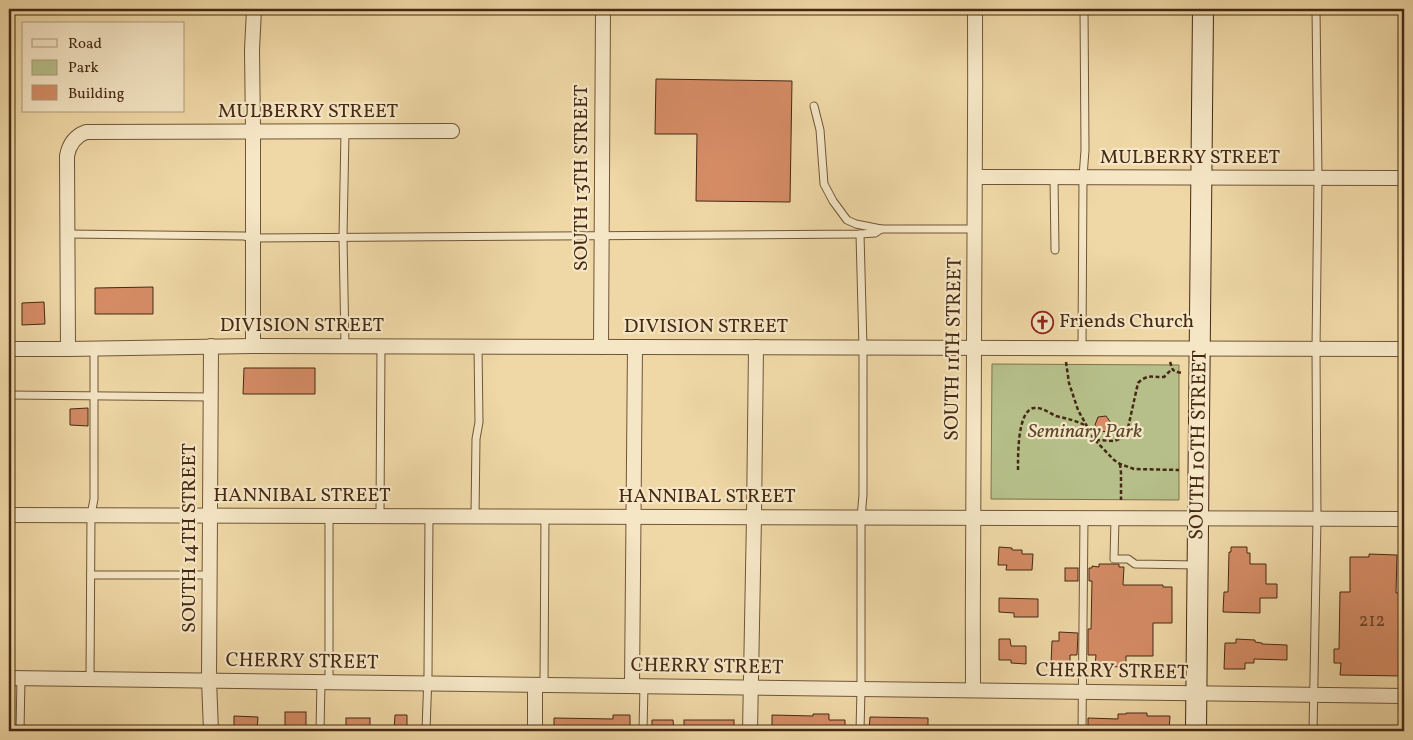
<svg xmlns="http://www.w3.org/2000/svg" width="1413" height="740" font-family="Vollkorn,serif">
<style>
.green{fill:#b6bf89;stroke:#7e744f}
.building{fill:#d58c65;stroke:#452915}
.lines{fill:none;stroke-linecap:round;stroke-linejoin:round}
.lane-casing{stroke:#705539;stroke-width:9}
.street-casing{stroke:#705539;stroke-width:16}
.secondary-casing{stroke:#452915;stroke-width:22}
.path{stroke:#452915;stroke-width:2.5;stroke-dasharray:4 2.5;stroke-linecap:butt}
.lane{stroke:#f5e6c5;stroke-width:7}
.street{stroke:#f5e6c5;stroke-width:14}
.secondary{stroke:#f5e6c5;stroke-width:20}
.labels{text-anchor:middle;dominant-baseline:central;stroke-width:4.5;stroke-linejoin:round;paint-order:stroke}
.number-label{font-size:18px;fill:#694229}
.street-label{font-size:20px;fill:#452915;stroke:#f5e6c5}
.poi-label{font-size:20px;fill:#452915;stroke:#f5e6c5;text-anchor:start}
.park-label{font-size:20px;font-style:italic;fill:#5c472c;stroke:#f5e6c5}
</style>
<rect width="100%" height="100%" fill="#efd8a6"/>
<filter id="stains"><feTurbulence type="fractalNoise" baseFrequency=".004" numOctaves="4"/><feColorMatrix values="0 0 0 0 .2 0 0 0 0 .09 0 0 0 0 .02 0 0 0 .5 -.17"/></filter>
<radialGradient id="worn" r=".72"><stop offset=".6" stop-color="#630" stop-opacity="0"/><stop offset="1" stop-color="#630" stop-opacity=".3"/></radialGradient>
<path class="green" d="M992,364L1179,365V500L991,499Z"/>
<g class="building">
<path d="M656,79L792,81L790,202L696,201L697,134H655Z"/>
<path d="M153,287V314H95V288Z"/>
<path d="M44,302L45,324L22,325V303Z"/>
<path d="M244,368H315V394H243Z"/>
<path d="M88,408V426L70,425V409Z"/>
<path d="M1106,416L1111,423L1108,431L1100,432L1095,425L1098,417Z"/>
<path d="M999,547L1012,548V550H1022V554H1033L1032,570H1006L1007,565H998Z"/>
<path d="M1231,547H1247V553H1250V564H1266V584H1277V598H1260V613L1223,612L1224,592H1228L1229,552H1231Z"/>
<path d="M1369,554L1397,555L1396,593H1404V676L1340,675L1341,663H1334V649H1339L1340,592H1350V557H1369Z"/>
<path d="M1099,564H1119V567H1124L1123,585H1163V587H1172V623H1153V656H1126V664L1124,663V667L1095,666L1096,655H1088V629H1091L1092,581H1089V568H1092V566L1099,567Z"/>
<rect x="1065" y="568" width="13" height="13"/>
<path d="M999,598L1038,599V617H1014V613L999,612Z"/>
<path d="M1059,632L1078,633L1077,655H1070V664H1051L1052,641H1059Z"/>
<path d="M999,639H1010L1011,646H1026V664L1011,663V660H999Z"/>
<path d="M1236,639L1255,640V642L1262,643V644L1287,645V660L1254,659V663H1245V669H1224L1225,643H1236Z"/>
<rect x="285" y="712" width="21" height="19"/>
<path d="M1126,713H1147V716H1170L1169,731H1088V718L1118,719V714H1126Z"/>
<path d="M813,714H829V720H845V731H772V715L813,716Z"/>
<path d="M395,715H407V731H394Z"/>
<path d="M613,715H630V731H554V718L613,719Z"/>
<path d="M234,716L258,717L257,731H234Z"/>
<path d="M870,717L928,718V731H869Z"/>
<rect x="346" y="718" width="24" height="13"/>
<path d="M652,720H673L674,731H652Z"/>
<rect x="684" y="720" width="50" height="11"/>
</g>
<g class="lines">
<defs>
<g id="lane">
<path d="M814,106L820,130L824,184L833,201L847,220L856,224L881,229"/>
<path d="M345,132L343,237L345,346"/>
<path d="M1054,177L1055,250"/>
<path d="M67,234L244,236L253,238L860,234L875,233L881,229H975"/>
<path d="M860,234L863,348V495L861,518V689L860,731"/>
<path d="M1082,349L1083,177L1085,150L1084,9"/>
<path d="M9,395L211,397"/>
<path d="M329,516V682"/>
<path d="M380,516L381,346"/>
<path d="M475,516L476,439L479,422L478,347"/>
<path d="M1115,519L1114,559H1128L1135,564L1197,565"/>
<path d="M91,575H209"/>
<path d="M90,679L91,515L94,499V348"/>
<path d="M544,685L545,517"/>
<path d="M20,731L21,678"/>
<path d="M320,731L321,682"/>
<path d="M426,731L428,674L429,516"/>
<path d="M643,731L644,686"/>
<path d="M1082,731L1084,518"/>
<path d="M1313,731L1317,519L1316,349L1318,178L1316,9"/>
</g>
<g id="street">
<path d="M976,177L1404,178"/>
<path d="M253,346V131L252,50L254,9"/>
<path d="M601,347L603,9"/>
<path d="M9,349H68L253,346L1404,349"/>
<path d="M68,349L67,156C69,145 75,136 86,132L452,131"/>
<path d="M9,515L1404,519"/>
<path d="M9,678L1404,696"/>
<path d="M632,686L635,347"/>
<path d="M973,690C972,463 976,236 975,9"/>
<path d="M211,731L209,680L211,346"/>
<path d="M535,731V685"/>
<path d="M750,731L754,517L756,347"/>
</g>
<path id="secondary" d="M1196,731L1203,9"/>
</defs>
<use href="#lane" class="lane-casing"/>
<use href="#street" class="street-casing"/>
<use href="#secondary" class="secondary-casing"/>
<g class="path">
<path d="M1066,362L1069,383L1078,410L1094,439L1114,460L1120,464L1134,469L1179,470"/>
<path d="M1170,362L1173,370L1177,372L1183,373"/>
<path d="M1096,440L1114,441L1122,438L1125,435L1128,428L1138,383C1148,373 1153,378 1164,377L1172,369"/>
<path d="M1120,464L1121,473V500"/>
<path d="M1018,470C1018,458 1017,410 1034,408C1042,407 1049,413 1056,416C1067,419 1076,420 1086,426"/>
</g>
<use href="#lane" class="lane"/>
<use href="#street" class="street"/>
<use href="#secondary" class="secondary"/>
</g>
<defs>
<symbol id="church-ring" viewBox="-11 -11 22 22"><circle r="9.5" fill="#f5e6c5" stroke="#8f2418" stroke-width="1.5"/><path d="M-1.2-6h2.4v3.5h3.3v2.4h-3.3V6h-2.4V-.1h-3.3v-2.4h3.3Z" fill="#8f2418"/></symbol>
</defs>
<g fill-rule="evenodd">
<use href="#church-ring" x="1030" y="310" width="25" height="25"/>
</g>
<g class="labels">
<g class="number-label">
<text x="1372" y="621">212</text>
</g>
<g class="street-label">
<text x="308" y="112">MULBERRY STREET</text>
<text x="1190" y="158">MULBERRY STREET</text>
<text transform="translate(582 178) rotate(-90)">SOUTH 13TH STREET</text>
<text x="302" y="326">DIVISION STREET</text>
<text x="706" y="327">DIVISION STREET</text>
<text transform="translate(954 349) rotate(-89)">SOUTH 11TH STREET</text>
<text transform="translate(1199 445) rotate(-89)">SOUTH 10TH STREET</text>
<text x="302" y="496">HANNIBAL STREET</text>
<text x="707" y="497">HANNIBAL STREET</text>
<text transform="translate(190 538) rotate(-90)">SOUTH 14TH STREET</text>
<text transform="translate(302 662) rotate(1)">CHERRY STREET</text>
<text transform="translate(707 667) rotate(1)">CHERRY STREET</text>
<text transform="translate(1112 672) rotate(1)">CHERRY STREET</text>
</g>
<g class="poi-label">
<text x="1059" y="322">Friends Church</text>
</g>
<g class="park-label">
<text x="1085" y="432">Seminary Park</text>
</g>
</g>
<rect width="1413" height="740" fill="none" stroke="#efd8a6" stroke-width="30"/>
<rect x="10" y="10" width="1393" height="720" fill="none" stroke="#452915" stroke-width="2.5"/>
<rect x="15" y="15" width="1383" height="710" fill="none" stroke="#452915"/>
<rect x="22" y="22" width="162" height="90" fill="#f5e6c5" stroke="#af9a7f"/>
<rect x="32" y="39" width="25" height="8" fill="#f5e6c5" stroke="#af9a7f"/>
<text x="68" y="48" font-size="15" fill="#452915">Road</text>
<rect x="32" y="60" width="25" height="15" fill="#b6bf89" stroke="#af9a7f"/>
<text x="68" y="72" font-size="15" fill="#452915">Park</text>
<rect x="32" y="85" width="25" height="15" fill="#d58c65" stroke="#af9a7f"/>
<text x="68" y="98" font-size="15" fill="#452915">Building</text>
<rect width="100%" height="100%" filter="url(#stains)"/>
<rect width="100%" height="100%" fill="url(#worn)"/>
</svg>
